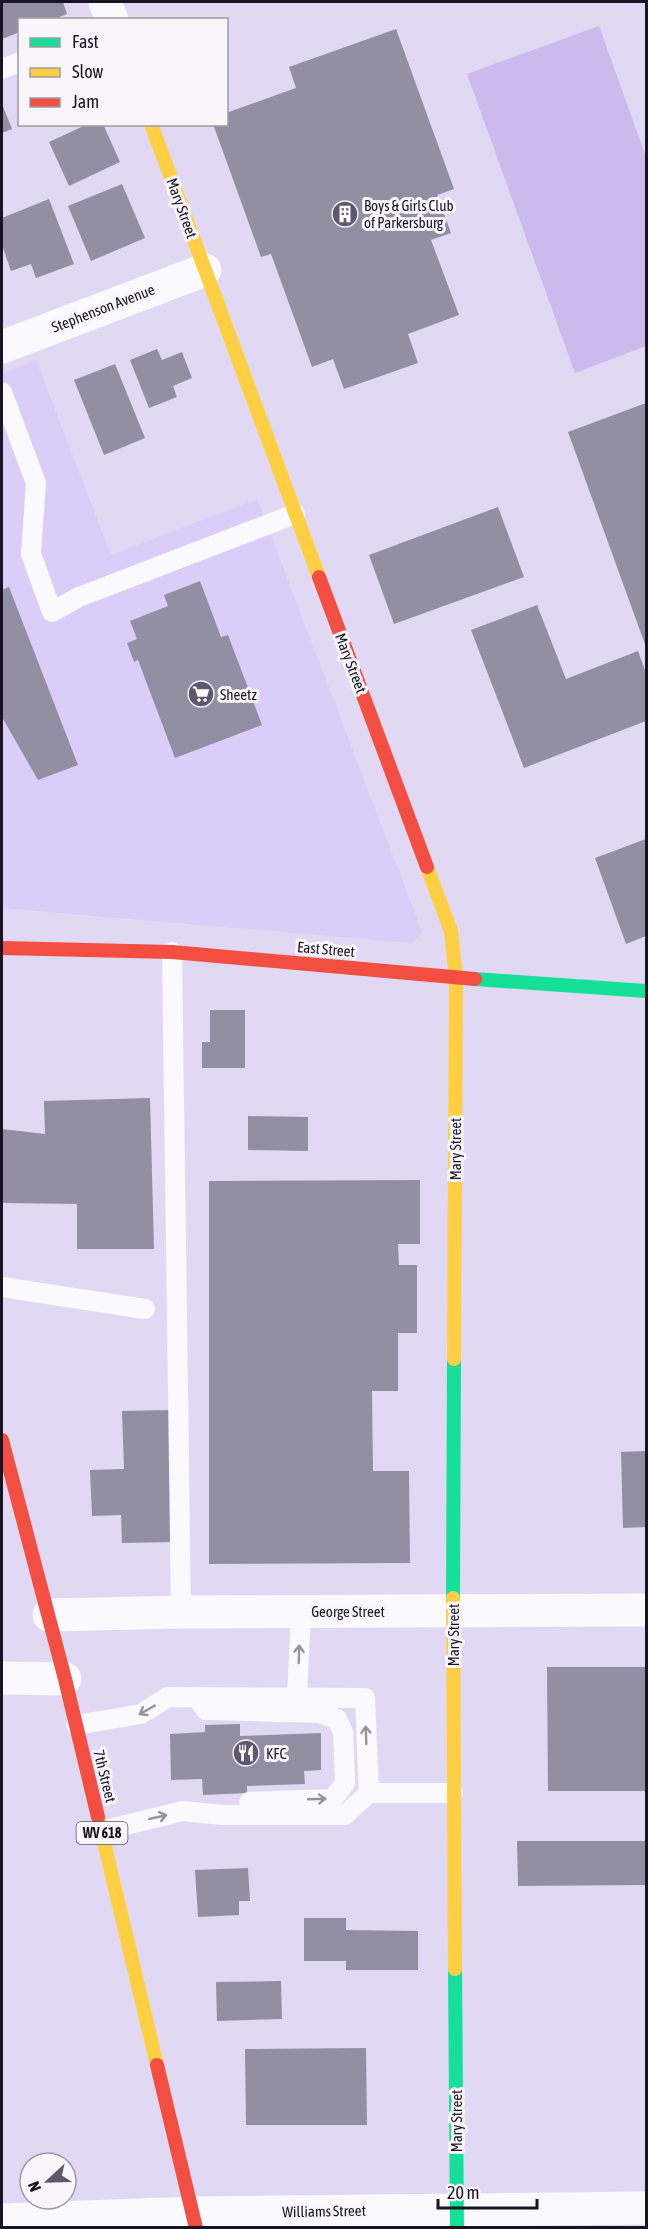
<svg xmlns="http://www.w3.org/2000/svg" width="648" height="2229" font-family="'Asap Condensed',sans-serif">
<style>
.built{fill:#dccdf8}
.green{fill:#cbbaeb}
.building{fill:#938fa3}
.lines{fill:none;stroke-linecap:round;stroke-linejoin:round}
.lane{stroke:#faf9fd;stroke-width:20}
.street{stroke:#faf9fd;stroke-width:33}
.fast{stroke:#16e098;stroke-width:14}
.slow{stroke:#ffcf43;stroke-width:14}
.jam{stroke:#f24e42;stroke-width:14}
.oneway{stroke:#95929b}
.labels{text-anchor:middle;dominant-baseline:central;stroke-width:6;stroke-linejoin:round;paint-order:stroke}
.shield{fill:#f8f6fb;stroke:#5c5764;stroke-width:1.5}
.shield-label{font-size:14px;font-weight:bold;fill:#191324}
.poi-label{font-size:15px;fill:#191324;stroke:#f8f6fb;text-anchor:start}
.street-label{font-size:15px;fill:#191324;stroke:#f8f6fb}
</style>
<rect width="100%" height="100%" fill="#e1d8f3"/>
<path class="built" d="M36,360L111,555L257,499L422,932L412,943L2,908V373Z"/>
<path class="green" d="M599,26L646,157V346L575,373L467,74Z"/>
<g class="building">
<path d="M2,2H63L67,14L52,20H20V32L2,39Z"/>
<path d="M396,29L454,189L437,195L451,233L431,240L459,315L408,334L418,363L344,389L333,359L312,367L271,254L261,257L213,124H226V113L296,88L289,67Z"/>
<path d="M2,104L12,129L2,133Z"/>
<path d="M88,124H103L120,162L69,186L49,142Z"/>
<path d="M122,184L145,238L91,261L68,206Z"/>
<path d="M49,199L74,264L36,278L31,264L11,271L2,245V218Z"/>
<path d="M157,349L162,360L182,352L192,378L173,386L177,397L149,408L130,360Z"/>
<path d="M115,364L145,438L104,455L74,380Z"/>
<path d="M646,403V647L568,432Z"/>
<path d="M498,507L524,577L394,624L369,555Z"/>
<path d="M200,581L221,637L228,635L262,725L175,758L138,660L134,662L127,643L137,639L130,621L168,606L164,595Z"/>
<path d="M9,587L78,765L38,780L2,717V590Z"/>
<path d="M537,605L566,679L638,651L646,673V721L524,768L471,630Z"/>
<path d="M646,839V936L626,944L595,858Z"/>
<path d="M210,1010H245V1068H202V1042H210Z"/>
<path d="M150,1098L154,1249H77V1204L4,1203L2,1201V1129L45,1134L44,1101Z"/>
<path d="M248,1116L308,1117V1151L248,1150Z"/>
<path d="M420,1180V1244H398L399,1265H417V1333H398V1391H372L373,1471H409L410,1563L209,1564V1181Z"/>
<path d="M170,1410L173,1542L122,1543L121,1515L92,1516L90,1470L124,1469L122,1411Z"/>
<path d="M646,1451V1527L623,1528L621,1452Z"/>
<path d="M547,1667H646V1791H548Z"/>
<path d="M240,1724V1736L321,1733V1770L304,1771L305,1784L247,1786V1793L203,1795L202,1779L171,1780L170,1734L205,1732V1725Z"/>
<path d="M517,1841H646V1885L518,1886Z"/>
<path d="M248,1868L250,1901H239V1915L198,1917L195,1870Z"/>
<path d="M304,1918H346V1930L418,1931V1970H346V1961H304Z"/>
<path d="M281,1981L282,2019L217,2021L216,1982Z"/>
<path d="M366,2048L367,2125H246L245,2049Z"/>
</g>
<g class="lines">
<g class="lane">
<path d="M2,69L20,62"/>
<path d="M2,392L36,483L31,554L52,612L79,597L295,514"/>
<path d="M172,952L181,1612"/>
<path d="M2,1287L145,1309"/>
<path d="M197,1697L206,1710L320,1713L337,1719L343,1732L345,1783L333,1799L249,1802"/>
<path d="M297,1698L301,1611"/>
<path d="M76,1725L141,1714L168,1697L365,1698L369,1793"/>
<path d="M101,1831L183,1811L222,1815H345L369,1793H453"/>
</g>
<g class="street">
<path d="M105,2L112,20"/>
<path d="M2,347L205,270"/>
<path d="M49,1615L181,1612L646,1610"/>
<path d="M2,1678L65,1679"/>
<path d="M2,2220L193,2213L646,2208"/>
</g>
<g class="fast">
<path d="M475,979L646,991"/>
<path d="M453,1598L454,1359"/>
<path d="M455,1969L457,2228"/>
</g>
<g class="slow">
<path d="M151,124L319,577"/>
<path d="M427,867L451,931L456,978L454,1359"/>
<path d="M453,1598L455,1969"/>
<path d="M98,1817L157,2065"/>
</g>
<g class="jam">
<path d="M319,577L427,867"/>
<path d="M2,948L172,952L475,979"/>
<path d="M2,1440L65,1679L98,1817"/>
<path d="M157,2065L196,2228"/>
</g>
</g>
<defs><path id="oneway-shaft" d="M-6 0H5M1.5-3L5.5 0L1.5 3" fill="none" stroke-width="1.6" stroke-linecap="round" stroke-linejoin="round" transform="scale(1.5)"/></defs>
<g class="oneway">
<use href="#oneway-shaft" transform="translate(299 1654) rotate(-88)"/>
<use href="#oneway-shaft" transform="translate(147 1710) rotate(150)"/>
<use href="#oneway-shaft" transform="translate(366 1735) rotate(-92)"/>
<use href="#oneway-shaft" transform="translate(317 1799) rotate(-2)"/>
<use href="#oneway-shaft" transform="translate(158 1817) rotate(-13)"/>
</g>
<defs>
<symbol id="building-disc" viewBox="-11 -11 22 22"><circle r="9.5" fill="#5f586c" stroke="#f8f6fb"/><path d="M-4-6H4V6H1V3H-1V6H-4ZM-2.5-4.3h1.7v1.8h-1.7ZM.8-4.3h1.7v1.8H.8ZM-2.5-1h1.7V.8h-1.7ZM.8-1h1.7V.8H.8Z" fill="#fff"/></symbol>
<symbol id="supermarket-disc" viewBox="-11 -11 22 22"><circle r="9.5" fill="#5f586c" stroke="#f8f6fb"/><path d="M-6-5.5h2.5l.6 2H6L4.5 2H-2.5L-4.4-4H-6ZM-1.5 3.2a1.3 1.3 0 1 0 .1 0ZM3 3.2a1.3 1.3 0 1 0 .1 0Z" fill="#fff"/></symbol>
<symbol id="restaurant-disc" viewBox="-11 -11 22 22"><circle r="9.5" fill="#5f586c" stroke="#f8f6fb"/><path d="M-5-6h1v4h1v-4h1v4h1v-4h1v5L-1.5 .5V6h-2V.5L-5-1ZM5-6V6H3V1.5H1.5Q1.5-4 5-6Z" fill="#fff"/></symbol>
</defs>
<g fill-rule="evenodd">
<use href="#building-disc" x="330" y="199" width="30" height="30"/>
<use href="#supermarket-disc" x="186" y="679" width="30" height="30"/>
<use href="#restaurant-disc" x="231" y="1738" width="30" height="30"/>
</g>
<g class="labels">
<rect class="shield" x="76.5" y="1822" width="51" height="22" rx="4.5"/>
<g class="shield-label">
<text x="102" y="1833">WV 618</text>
</g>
<g class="poi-label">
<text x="364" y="205">Boys &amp; Girls Club<tspan x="364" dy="17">of Parkersburg</tspan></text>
<text x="220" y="694">Sheetz</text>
<text x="266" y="1753">KFC</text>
</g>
<g class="street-label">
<text transform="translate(182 208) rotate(70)">Mary Street</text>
<text transform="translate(103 308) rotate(-21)">Stephenson Avenue</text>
<text transform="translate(351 663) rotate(69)">Mary Street</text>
<text transform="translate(326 949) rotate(5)">East Street</text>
<text transform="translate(455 1149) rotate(-90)">Mary Street</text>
<text x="348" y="1611">George Street</text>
<text transform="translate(453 1635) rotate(-90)">Mary Street</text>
<text transform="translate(105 1776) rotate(76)">7th Street</text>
<text transform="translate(456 2121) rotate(-90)">Mary Street</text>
<text transform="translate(324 2211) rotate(-1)">Williams Street</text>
</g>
</g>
<rect width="648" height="2229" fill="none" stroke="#191324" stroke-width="6"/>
<rect x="18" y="18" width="210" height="108" fill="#f8f6fb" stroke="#9f9ba5" stroke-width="1.5"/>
<rect x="30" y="38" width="30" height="9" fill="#16e098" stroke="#9f9ba5" stroke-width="1.5"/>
<text x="72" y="48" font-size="18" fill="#191324">Fast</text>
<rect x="30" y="68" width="30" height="9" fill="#ffcf43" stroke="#9f9ba5" stroke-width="1.5"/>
<text x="72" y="78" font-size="18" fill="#191324">Slow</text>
<rect x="30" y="98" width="30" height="9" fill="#f24e42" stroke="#9f9ba5" stroke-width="1.5"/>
<text x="72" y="108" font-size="18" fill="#191324">Jam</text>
<g transform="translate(48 2181) rotate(248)"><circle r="28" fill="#f8f6fb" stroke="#9f9ba5" stroke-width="1.5"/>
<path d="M0-4.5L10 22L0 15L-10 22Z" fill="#5f586c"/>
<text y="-9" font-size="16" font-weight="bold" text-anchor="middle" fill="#191324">N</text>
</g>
<path d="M438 2199v9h99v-9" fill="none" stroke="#191324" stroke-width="3"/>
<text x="447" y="2199" font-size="18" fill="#191324" stroke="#f8f6fb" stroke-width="4.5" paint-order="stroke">20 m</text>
</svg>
